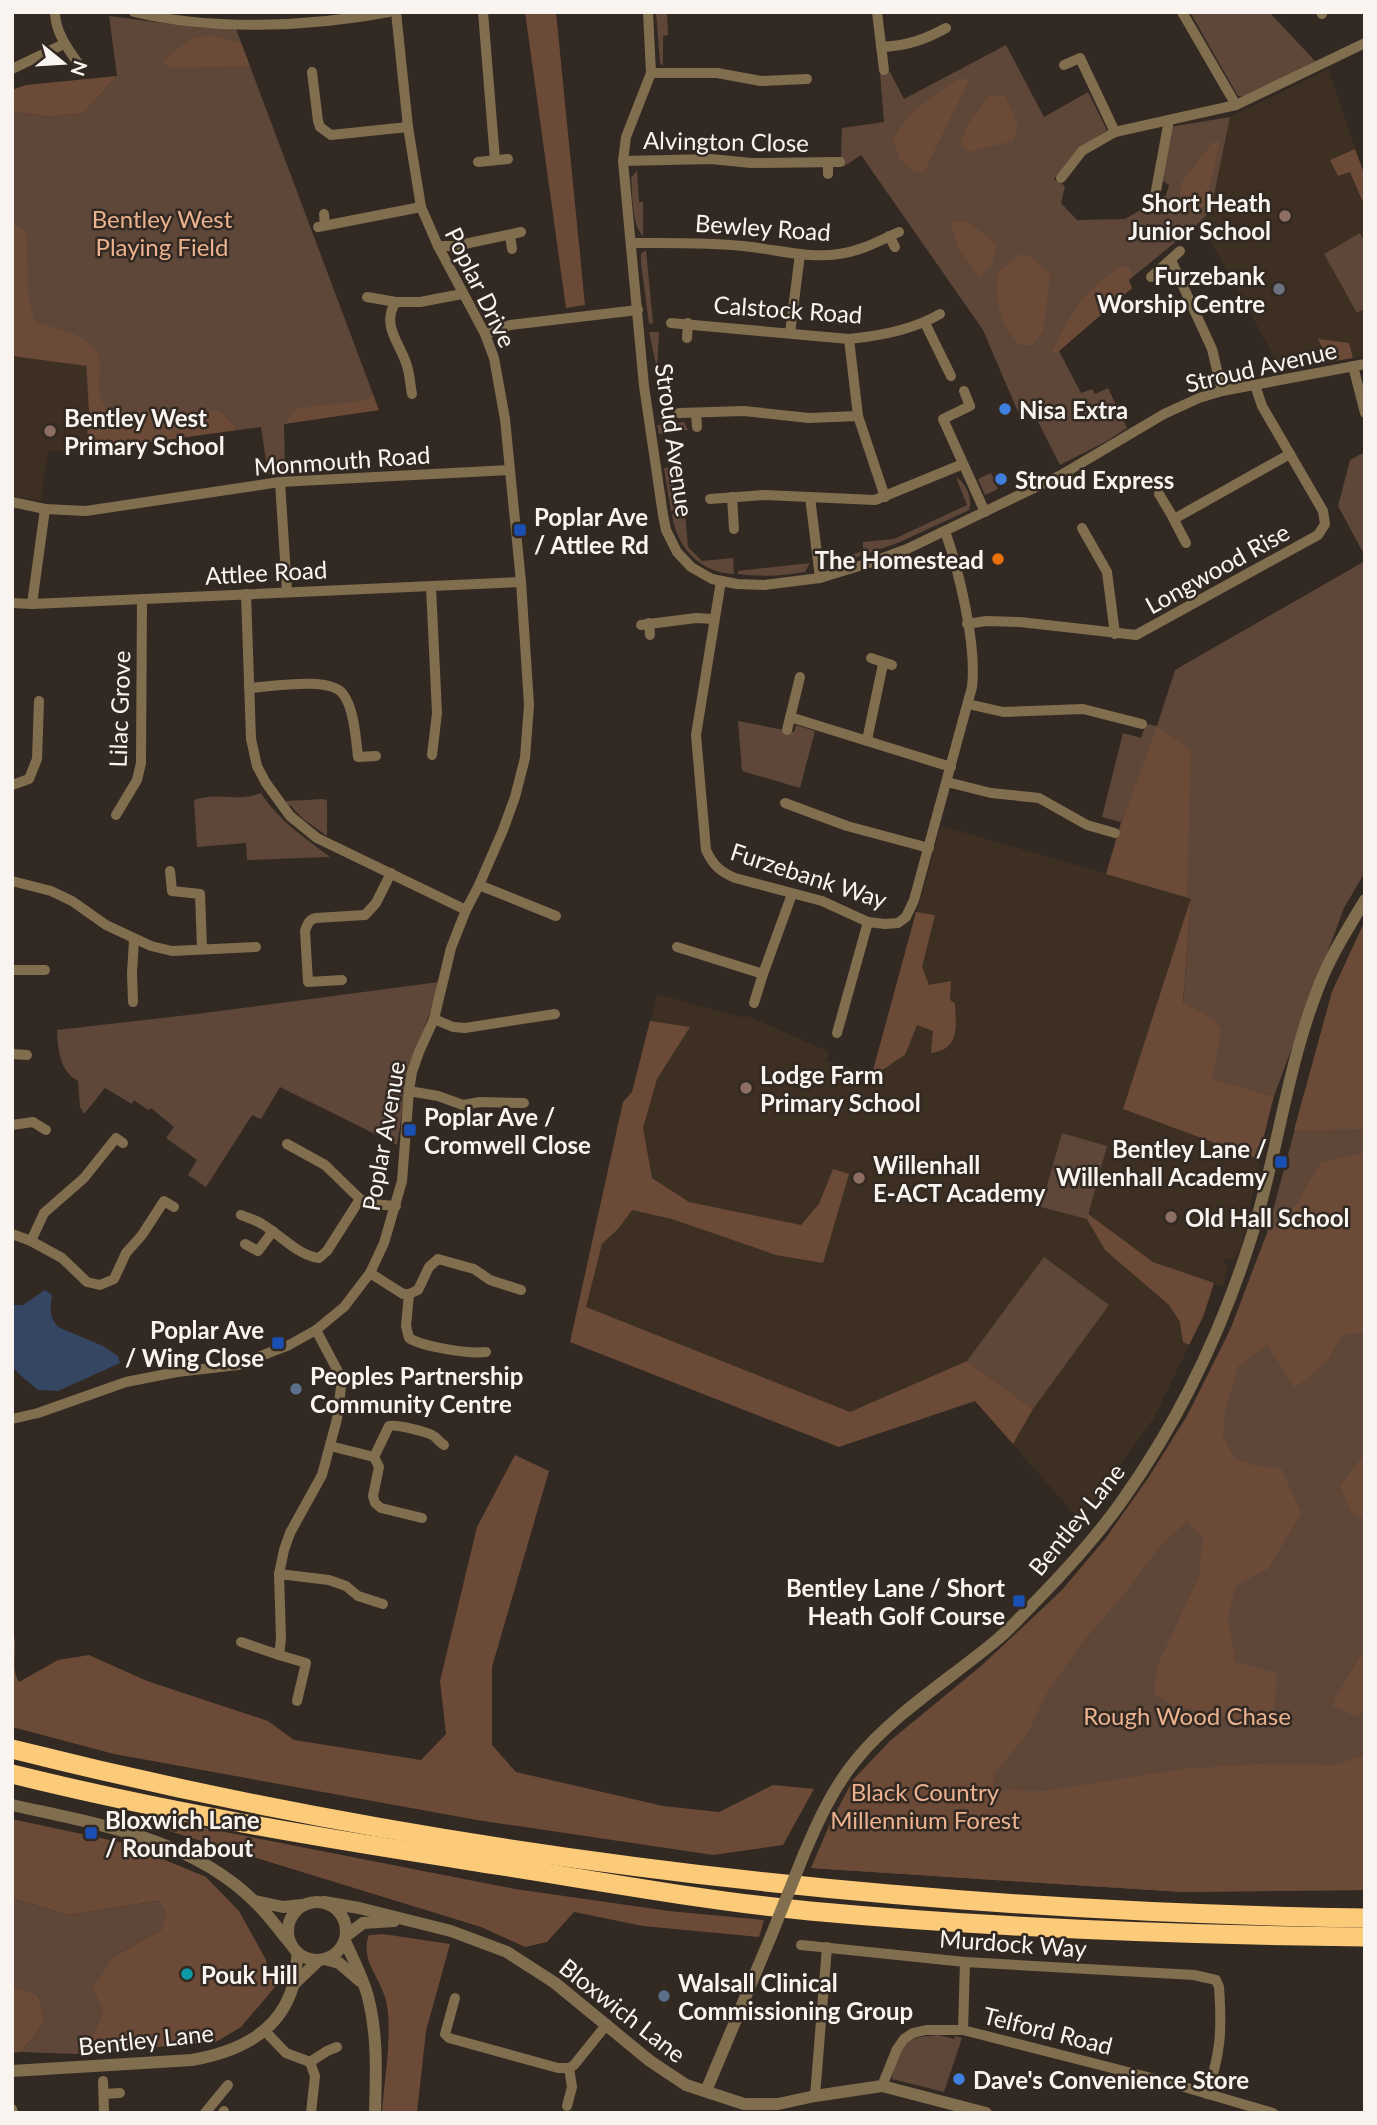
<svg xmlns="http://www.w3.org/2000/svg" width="1377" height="2125" font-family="Lato,sans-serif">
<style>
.education{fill:#3d2f22}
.green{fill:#5e4739}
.forest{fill:#6b4a37}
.water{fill:#344662}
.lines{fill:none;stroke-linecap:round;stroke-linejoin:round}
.minor{stroke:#816e4f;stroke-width:10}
.tertiary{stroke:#816e4f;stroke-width:12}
.motorway{stroke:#fbcb79;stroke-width:19}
.tertiary-bridge{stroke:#816e4f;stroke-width:12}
.education-dot{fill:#8d6e63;stroke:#322923;stroke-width:2.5}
.worship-dot{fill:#6b7280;stroke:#322923;stroke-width:2.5}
.shop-dot{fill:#3f7fe0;stroke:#322923;stroke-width:2.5}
.transit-dot{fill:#1a4fb4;stroke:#322923;stroke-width:2.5}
.food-dot{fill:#e8710a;stroke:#322923;stroke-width:2.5}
.service-dot{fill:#5c6f8a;stroke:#322923;stroke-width:2.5}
.culture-dot{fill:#0f9aa8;stroke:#322923;stroke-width:2.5}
.labels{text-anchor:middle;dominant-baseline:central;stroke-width:5;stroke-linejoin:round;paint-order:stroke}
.street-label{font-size:24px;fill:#faf4f0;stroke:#322923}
.poi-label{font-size:24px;font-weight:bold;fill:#faf4f0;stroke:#322923;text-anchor:start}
.park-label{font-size:24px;fill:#ecb18e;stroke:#322923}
</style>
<rect width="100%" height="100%" fill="#322923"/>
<g class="education">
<path d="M1328,69L1365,176V356L1278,371L1272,353L1200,222L1211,210L1230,117Z"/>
<path d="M12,342L86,349L89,411L86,451H48L41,501L12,496Z"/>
<path d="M941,826L1191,898L1123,1109L1258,1159L1260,1173H1257L1241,1249L1233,1259H1225L1224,1264L1228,1267L1223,1286L1214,1284L1203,1317L1154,1418L1080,1521L975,1401L850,1423L586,1307L617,1184L657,994L740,1017L748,1016L829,1052L827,1061L872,1074Z"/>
</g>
<g class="green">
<path d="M656,12H667L668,35L663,36V66L660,63Z"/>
<path d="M1190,12H1269L1315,61L1246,97L1238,96Z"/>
<path d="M109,16L194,27L236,29L379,410L284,424L285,474H268L261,427L238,430L221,411H89L85,349L12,342V111L49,117L84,113L117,76Z"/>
<path d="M1006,45L1044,117L1088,92L1107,130L1076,151L1054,179L1065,186L1061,203L1077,220L1125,219L1166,195L1169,185L1163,181L1170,127L1230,117L1211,210L1200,222L1129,280L1132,288L1059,351L1081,393L1092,389L1095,394L1108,388L1127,428L1105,442L1060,465L1031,408L1019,414L983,330L861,155L843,167L841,157L842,128L884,122L880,73L890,72L904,99Z"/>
<path d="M637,170L639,202H643V236C631,224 633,194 631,178Z"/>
<path d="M1360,233L1365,242V308L1357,313L1324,254Z"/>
<path d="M646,250L653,323L649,324L641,263V254Z"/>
<path d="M649,332H659L657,369Z"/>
<path d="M684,422L688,430L659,434L657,425Z"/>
<path d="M1365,452V556L1338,506L1350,460Z"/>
<path d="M671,467L678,510L671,511L664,468Z"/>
<path d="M991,473L998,489L985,495L978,479Z"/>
<path d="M956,477C966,483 973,499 969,510L900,542L835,565L828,562L863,551V542L894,539L967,505Z"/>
<path d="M685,513L688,547L702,561L733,558L734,574C700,573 676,547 672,514Z"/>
<path d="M1365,561V872L1344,908L1274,1096L1211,1079L1214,1019L1183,1004L1191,899L1106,874L1121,822L1102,817L1123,733L1141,738L1146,724L1157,726L1175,670Z"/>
<path d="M810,563L805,572C783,576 761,577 738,574V571Z"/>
<path d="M738,721L794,732L796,725L815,731L800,788L742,771Z"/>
<path d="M261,793C277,819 305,838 330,857L247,860L246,843L197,847L194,800C221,791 236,803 261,793Z"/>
<path d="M324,799L327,801V836L302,818L291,806L285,804L287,801Z"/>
<path d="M1365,921V1890L1182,1892L811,1868L830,1824L853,1780L890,1741L980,1667L1063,1589L1106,1538L1149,1477L1187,1416L1227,1338L1266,1236L1332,992Z"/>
<path d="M439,982L437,995L410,1064L397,1145L280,1087L261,1119L252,1115L206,1187L188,1175L197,1160L166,1138L174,1127L151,1108L148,1110L134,1100L132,1104L105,1088L84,1114L80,1107L78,1081C59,1071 58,1048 57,1030L197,1014Z"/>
<path d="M1062,1133L1107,1146L1087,1219L1041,1207Z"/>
<path d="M1044,1257L1109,1305L1033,1409L967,1361Z"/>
<path d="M12,1898L67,1915L158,1901L168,1913L161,1930L114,1956L103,2010L94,2035L76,2054L21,2052L45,2022L38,1995L12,1986Z"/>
<path d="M938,2035L954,2039L956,2036L962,2038L944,2092L892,2079C893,2065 900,2045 914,2039C921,2036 931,2036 938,2035Z"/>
</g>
<g class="forest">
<path d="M525,12H556L585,305L566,308Z"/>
<path d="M211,35L241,43L250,66L169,68L163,62C181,47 187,37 211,35Z"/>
<path d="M117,76L84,113L49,117L12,111V90L26,85Z"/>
<path d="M959,78L969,80L925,170L916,172L900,160L893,141C908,110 932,98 959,78Z"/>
<path d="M990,95L1005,96L1018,126L1013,141L968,152L960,144L969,123Z"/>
<path d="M1220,141L1206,204L1197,213L1186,205L1180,195L1182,182L1212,143Z"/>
<path d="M1355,149L1365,176V207L1350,172L1338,176L1330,160Z"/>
<path d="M950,222H968L997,245L992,265L979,277L959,249Z"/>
<path d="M12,223L25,230C30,260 24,294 35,321C58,331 102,334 100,369C99,390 96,393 108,411H221L238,430L86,451L89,411L87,366L12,356Z"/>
<path d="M1021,254L1031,257L1050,274L1043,332L1032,345H1020C999,324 994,300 999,271Z"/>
<path d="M1123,266L1129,267L1133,276L1128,280L1132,288L1059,351L1052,353C1070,314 1084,288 1123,266Z"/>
<path d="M1318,339L1349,343L1353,358L1329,362Z"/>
<path d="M373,396L379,410L283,424L299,408L361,401Z"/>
<path d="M1157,727L1191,750L1187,897L1106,874L1122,822Z"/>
<path d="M1191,898L1183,1003L1214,1019L1221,1031L1212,1079L1274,1096L1258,1159L1123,1109Z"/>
<path d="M916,912L935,915L922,967L929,985L951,981L950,1000L955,1003C956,1027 960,1049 931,1053L933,1031L917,1025L905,1055C893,1061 885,1071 872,1074Z"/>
<path d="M1365,921V1152L1361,1129L1294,1130L1332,992Z"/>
<path d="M650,1021L690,1027L657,1079L643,1128L652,1178L689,1202L801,1225L819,1204L833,1169L849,1174L823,1263L776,1255L672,1219L632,1210L619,1228L602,1244L586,1307L850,1412L967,1361L1033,1409L1013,1444L975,1401L839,1447L570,1342L623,1102L632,1092Z"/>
<path d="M1365,1153V1333L1343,1334L1326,1362L1295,1388L1267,1345L1238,1366L1225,1412L1223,1437L1235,1459L1255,1466L1281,1468L1301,1513L1269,1568L1236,1586L1228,1616L1235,1662L1277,1673L1274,1714L1238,1719L1172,1705L1154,1693L1157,1666L1199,1577L1203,1538L1187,1521L1157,1550L1124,1594L1081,1644L1047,1693L1026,1736L993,1774L994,1790L1046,1791L1182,1769L1260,1764L1335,1765L1365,1755V1890L1182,1892L811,1868L830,1824L853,1780L890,1741L980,1667L1023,1628L1063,1589L1106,1538L1149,1477L1187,1416L1231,1328L1266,1236L1296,1205L1321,1162Z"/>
<path d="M1088,1214L1153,1262L1214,1283L1203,1317L1189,1345L1183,1342L1180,1322L1169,1305L1105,1250L1087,1219Z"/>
<path d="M515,1455L549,1471L492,1667V1745L516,1772L663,1806L719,1812L773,1785L814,1789L783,1845L713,1855L477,1820L114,1754L12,1727V1629C20,1646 9,1666 19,1682L58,1660L89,1655L147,1681L268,1721L294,1740L421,1760L446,1734L440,1681L477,1527Z"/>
<path d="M1362,1457H1365V1520L1352,1513L1340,1486Z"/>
<path d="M1365,1649V1711L1357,1717L1333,1706L1335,1698Z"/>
<path d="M12,1819L124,1843L206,1877L239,1911L265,1958L275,1987L241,2027L216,2042L76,2054L94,2034L103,2010L93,1988L114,1956L161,1930L167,1913L158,1901L67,1915L12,1898Z"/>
<path d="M164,1820L515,1889L669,1911L764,1920L759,1937L643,1926L574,1912L547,1942L525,1947L481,1927L156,1827Z"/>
<path d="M383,1934L450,1944L426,2031L417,2113H382C384,2080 394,2027 385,1997C378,1975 360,1958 369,1935Z"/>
<path d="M12,1986L38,1995L45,2022L21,2052L12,2053Z"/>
</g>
<path class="water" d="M45,1290L52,1295C50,1307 49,1317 58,1327L103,1346L118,1356L120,1363L58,1391L38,1390L20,1375L12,1366V1305H23Z"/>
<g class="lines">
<g class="minor">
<path d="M55,12C55,31 67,48 78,63"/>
<path d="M134,12C213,31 309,27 389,12"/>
<path d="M483,12L495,160"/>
<path d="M648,12L651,73L626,137L623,161L644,386L663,515L666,530L677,552L691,567L712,579L737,584L764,585L820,578L869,563L907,549L1061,475L1164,414L1199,398L1222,391L1365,364"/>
<path d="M877,12L884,70"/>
<path d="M1182,12L1236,105"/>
<path d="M1321,12L1322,14"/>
<path d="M881,47C906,46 924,40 946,28"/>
<path d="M1064,65L1080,58L1115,132"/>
<path d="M12,69L64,44"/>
<path d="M312,72L318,121L320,127L331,135L408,127"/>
<path d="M651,73H717L761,81L807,79"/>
<path d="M623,161L711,159L751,163L840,162"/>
<path d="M478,162L508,159"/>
<path d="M828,174V162"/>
<path d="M1061,178L1082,151L1115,132L1236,105L1365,43"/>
<path d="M1155,196L1169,120"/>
<path d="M324,214L325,225"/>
<path d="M318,227L421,207"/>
<path d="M510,235L512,249"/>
<path d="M889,236L895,247"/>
<path d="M631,243C668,243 706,242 743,246C775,249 807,259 839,254C862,251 878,241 899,232"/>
<path d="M438,246H455L521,232"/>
<path d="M1171,260L1212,349L1222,391"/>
<path d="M1151,277L1180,251"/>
<path d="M367,297L396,302H420L462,294"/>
<path d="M396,302C380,325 401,344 407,366C410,375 410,385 412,394"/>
<path d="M671,323L849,339C880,336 913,330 940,314"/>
<path d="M925,323L951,376"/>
<path d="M790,333L800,254"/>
<path d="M485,334L510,325L638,310"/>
<path d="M687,338L688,323"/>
<path d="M849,339L858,416L885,497"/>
<path d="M1353,366L1365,413"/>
<path d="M964,391L970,406L943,419L985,512"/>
<path d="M679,413L744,411L809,418L858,416"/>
<path d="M696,413L697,427"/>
<path d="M280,482L287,591"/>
<path d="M1159,494L1174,519L1290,454"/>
<path d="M732,497L734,529"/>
<path d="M810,497L820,578"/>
<path d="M710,499L765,495L875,500L963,464"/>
<path d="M12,502L45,509L86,511L280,482L509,470"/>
<path d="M1173,518L1186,543"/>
<path d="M1082,528L1107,572L1115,634"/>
<path d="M721,581L696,735L706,850C713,865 719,871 735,878L822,901L868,922L885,924L898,923L906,917L914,900L972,687C977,645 959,571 945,531"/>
<path d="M431,587L437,713L432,755"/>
<path d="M246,594L251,739L257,766L266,783L290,816L317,838L466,910"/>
<path d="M12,603L32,604L521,582"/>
<path d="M32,604L45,509"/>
<path d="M649,623L650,635"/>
<path d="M967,624L986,621L1020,622L1136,635L1318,535L1325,524L1323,511L1262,406L1255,385"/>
<path d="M641,625L696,618L714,619"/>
<path d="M871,658L892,665"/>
<path d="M249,688C270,687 330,676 343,694C354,708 356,739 358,757L376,756"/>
<path d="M968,704L1003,712L1083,709L1142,724"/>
<path d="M790,717L951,767"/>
<path d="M787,730L800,677"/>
<path d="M867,740L883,664"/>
<path d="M947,782L991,793L1039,798L1087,825L1115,833"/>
<path d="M12,785L29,779L37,759L39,701"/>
<path d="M785,803L847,826L929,848"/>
<path d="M116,815L137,780L141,763L142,599"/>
<path d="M170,871L172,891L200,894L202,948"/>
<path d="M12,881L51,891L72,901L106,925L151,946L172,951L256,947"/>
<path d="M479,885L556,916"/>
<path d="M677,947L763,974L792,894"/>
<path d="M12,970H45"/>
<path d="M342,980L308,982L305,931C307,925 309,919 316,918L365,915L376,903L391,873"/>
<path d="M133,1002L132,973L134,940"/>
<path d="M754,1003L763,974"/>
<path d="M434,1019L453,1027L465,1028L555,1014"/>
<path d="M837,1033L868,922"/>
<path d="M12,1054L27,1055"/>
<path d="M409,1091L438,1096L463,1105L480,1102L524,1103"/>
<path d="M12,1125L33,1122L46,1130"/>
<path d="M360,1199L371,1204L396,1206"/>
<path d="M241,1215C248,1218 256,1220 262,1224C281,1235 297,1255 319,1258L327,1251L360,1199L325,1165L287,1144"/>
<path d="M12,1234L31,1241L62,1258L87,1282L100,1285L114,1279L126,1253L142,1235L164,1201L174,1207"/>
<path d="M31,1241L44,1213L84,1178L116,1138L123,1143"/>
<path d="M245,1244L258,1251L273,1231"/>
<path d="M370,1273L403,1294H409"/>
<path d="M486,1352C469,1354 423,1347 409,1338L406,1326L409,1294L418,1290L429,1267L438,1259L474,1269L490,1280L521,1290"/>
<path d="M12,1419L38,1413L126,1382L177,1372L238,1365L289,1345L316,1330L344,1307L370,1273L384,1243L402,1181L409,1091L412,1072L419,1052L434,1019L451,948L466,910L479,885L503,830L515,797L525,758L529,705L521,582L505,419L494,358L485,334L438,246L421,207L408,127L396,12"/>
<path d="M330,1446L374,1457"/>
<path d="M422,1518L381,1508L375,1503L373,1496L379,1467L374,1457L389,1426C395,1424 430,1432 435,1437C438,1439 440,1443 444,1445"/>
<path d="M279,1574L329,1580L346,1586L358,1596L383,1604"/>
<path d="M241,1642L279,1655"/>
<path d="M297,1701L306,1663L279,1655L281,1639L279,1574L284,1550L290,1533L322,1475L337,1419L342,1379L316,1330"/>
<path d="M801,1945L965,1962L1194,1975L1216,1980L1219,1987C1222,2030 1221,2052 1207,2094"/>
<path d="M455,1998L445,2034L449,2038L558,2068H569L574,2065L607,2024"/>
<path d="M963,2030L965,1962"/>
<path d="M265,2031L286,2053L310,2062L327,2051L337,2047"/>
<path d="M310,2062L315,2076L311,2113"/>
<path d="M103,2081L104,2113"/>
<path d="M882,2086L897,2049L904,2039L913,2033L926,2030H963L1167,2082L1273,2113"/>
<path d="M104,2094L120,2093"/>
<path d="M815,2096L827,1947"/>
<path d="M567,2106L572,2087L569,2068"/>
<path d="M12,2109L13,2113"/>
<path d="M205,2113L228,2085"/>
<path d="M223,2113L224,2111"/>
</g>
<g class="tertiary">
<path d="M12,1805C96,1824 191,1838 255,1902C268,1914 278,1929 290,1943"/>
<path d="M804,1854C818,1821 833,1788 856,1760C894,1713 953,1677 999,1638C1013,1626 1026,1611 1039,1598C1069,1567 1099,1534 1124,1498C1179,1420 1222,1330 1251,1238C1277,1157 1286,1071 1317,991C1329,958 1347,930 1365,900"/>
<path d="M255,1901L283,1907L302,1905"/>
<circle cx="317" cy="1931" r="29"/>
<path d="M324,1902L359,1908L451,1931L507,1952L555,1983L650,2061L686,2085L744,2104H778L815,2096L882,2086L986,2113"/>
<path d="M346,1936L363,1923L394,1921"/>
<path d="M345,1941C353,1959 363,1978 368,1997C378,2036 376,2073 375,2113"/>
<path d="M325,1959L339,1963L360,1981"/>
<path d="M293,1985L319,1960"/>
<path d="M12,2071L192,2060C236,2052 279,2034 293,1986C296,1976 296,1964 298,1953"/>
<path d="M706,2091L771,1936"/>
</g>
<g class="motorway">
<path d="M12,1749C453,1860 911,1911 1365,1918"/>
<path d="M12,1774C165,1812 321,1838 477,1862C588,1879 698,1900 810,1911C994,1928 1180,1935 1365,1937"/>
</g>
<path class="tertiary-bridge" d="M771,1936L804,1854"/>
</g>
<g class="education-dot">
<circle cx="1285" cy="216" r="7"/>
<circle cx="50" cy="431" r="7"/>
<circle cx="746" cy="1088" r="7"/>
<circle cx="859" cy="1178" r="7"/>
<circle cx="1171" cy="1217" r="7"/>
</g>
<circle class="worship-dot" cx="1279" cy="289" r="7"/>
<g class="shop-dot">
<circle cx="1005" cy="409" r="7"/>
<circle cx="1001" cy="479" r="7"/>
<circle cx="959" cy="2079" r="7"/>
</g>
<g class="transit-dot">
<rect x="513" y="523" width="14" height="14" rx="3.5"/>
<rect x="403" y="1123" width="14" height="14" rx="3.5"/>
<rect x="1274" y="1155" width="14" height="14" rx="3.5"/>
<rect x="271" y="1336" width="14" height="14" rx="3.5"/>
<rect x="1012" y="1594" width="14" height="14" rx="3.5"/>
<rect x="84" y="1826" width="14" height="14" rx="3.5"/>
</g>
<circle class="food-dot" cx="998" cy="559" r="7"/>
<g class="service-dot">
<circle cx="296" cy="1389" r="7"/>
<circle cx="664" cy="1996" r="7"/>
</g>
<circle class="culture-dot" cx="187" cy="1974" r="7"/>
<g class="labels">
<g class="street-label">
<text transform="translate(726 141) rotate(1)">Alvington Close</text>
<text transform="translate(763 227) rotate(4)">Bewley Road</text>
<text transform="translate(481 287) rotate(64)">Poplar Drive</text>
<text transform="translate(788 309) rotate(4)">Calstock Road</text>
<text transform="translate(1261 366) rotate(-13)">Stroud Avenue</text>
<text transform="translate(675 440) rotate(82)">Stroud Avenue</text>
<text transform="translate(342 460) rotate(-4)">Monmouth Road</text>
<text transform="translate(1217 568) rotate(-29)">Longwood Rise</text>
<text transform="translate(266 572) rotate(-3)">Attlee Road</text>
<text transform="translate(119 709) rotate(-88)">Lilac Grove</text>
<text transform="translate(809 875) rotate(18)">Furzebank Way</text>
<text transform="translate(383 1136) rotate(-80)">Poplar Avenue</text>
<text transform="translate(1076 1519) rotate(-51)">Bentley Lane</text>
<text transform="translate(1013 1943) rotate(4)">Murdock Way</text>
<text transform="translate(623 2010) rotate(38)">Bloxwich Lane</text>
<text transform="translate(1048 2030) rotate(14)">Telford Road</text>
<text transform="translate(146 2039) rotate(-6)">Bentley Lane</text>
</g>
<g class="poi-label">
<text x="1271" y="202" text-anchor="end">Short Heath<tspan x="1271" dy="28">Junior School</tspan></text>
<text x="1265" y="275" text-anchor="end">Furzebank<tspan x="1265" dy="28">Worship Centre</tspan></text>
<text x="1019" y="409">Nisa Extra</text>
<text x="64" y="417">Bentley West<tspan x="64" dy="28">Primary School</tspan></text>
<text x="1015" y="479">Stroud Express</text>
<text x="534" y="516">Poplar Ave<tspan x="534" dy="28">/ Attlee Rd</tspan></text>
<text x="984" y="559" text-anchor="end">The Homestead</text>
<text x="760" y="1074">Lodge Farm<tspan x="760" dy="28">Primary School</tspan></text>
<text x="424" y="1116">Poplar Ave /<tspan x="424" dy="28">Cromwell Close</tspan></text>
<text x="1267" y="1148" text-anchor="end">Bentley Lane /<tspan x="1267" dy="28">Willenhall Academy</tspan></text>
<text x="873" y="1164">Willenhall<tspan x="873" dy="28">E-ACT Academy</tspan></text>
<text x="1185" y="1217">Old Hall School</text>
<text x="264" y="1329" text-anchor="end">Poplar Ave<tspan x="264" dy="28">/ Wing Close</tspan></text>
<text x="310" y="1375">Peoples Partnership<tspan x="310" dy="28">Community Centre</tspan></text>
<text x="1005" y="1587" text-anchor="end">Bentley Lane / Short<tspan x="1005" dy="28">Heath Golf Course</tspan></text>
<text x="105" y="1819">Bloxwich Lane<tspan x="105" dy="28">/ Roundabout</tspan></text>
<text x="201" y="1974">Pouk Hill</text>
<text x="678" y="1982">Walsall Clinical<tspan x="678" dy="28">Commissioning Group</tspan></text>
<text x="973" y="2079">Dave's Convenience Store</text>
</g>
<g class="park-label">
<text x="162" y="218">Bentley West<tspan x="162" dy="28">Playing Field</tspan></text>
<text x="1187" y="1715">Rough Wood Chase</text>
<text x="925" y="1791">Black Country<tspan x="925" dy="28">Millennium Forest</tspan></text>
</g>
</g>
<rect width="1377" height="2125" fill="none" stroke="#faf4f0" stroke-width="28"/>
<g transform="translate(63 63) rotate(108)" stroke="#322923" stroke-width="5" paint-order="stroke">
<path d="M0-5L12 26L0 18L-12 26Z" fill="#faf4f0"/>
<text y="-10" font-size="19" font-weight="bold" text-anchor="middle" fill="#faf4f0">N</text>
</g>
</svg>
